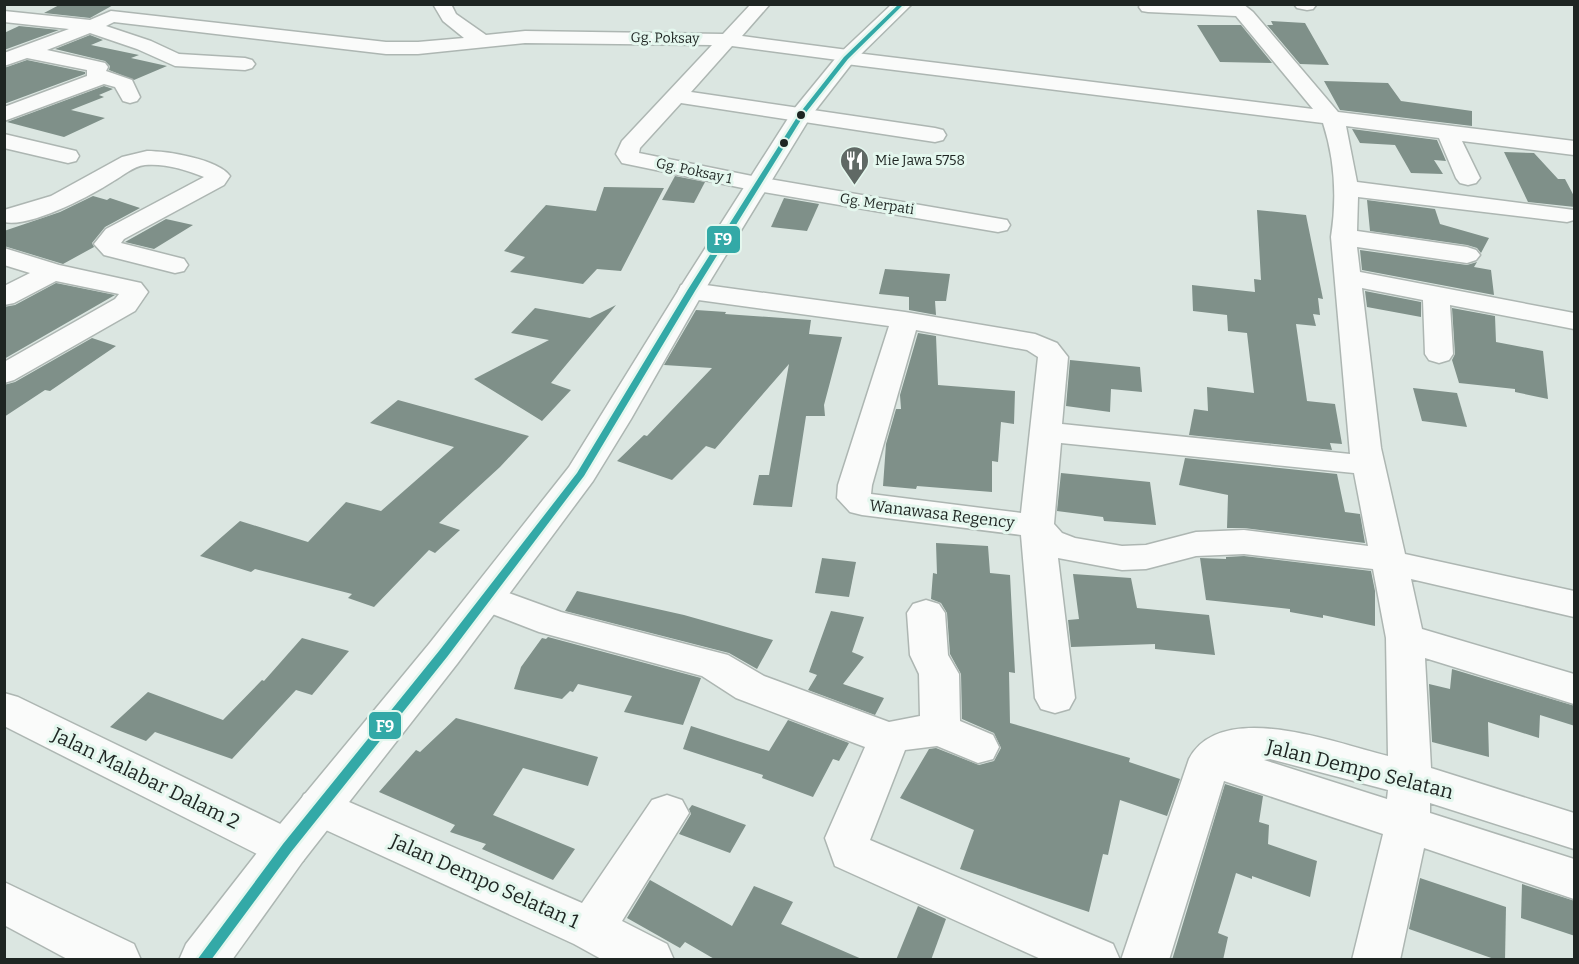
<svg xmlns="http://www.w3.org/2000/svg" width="1579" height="964" font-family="Bitter,serif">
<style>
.building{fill:#7f9089}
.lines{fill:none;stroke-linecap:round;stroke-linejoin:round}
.minor-casing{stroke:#adb6b2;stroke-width:3}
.major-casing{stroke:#adb6b2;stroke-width:3}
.minor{fill:#fafbfa;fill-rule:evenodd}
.major{fill:#fafbfa;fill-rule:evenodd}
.bus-1-casing{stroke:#e4f7ee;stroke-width:5}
.bus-1{fill:#33a9a7;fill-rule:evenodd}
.bus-dot{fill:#1e2522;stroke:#e4f7ee;stroke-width:2}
.labels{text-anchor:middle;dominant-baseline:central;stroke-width:6;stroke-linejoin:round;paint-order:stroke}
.far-street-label{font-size:14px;fill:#1e2522;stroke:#e4f7ee}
.far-poi-label{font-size:14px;fill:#1e2522;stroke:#e4f7ee;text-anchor:start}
.street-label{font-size:16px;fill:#1e2522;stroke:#e4f7ee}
.near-street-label{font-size:20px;fill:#1e2522;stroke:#e4f7ee}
.line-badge{stroke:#e4f7ee;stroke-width:2}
.badge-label{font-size:16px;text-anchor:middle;font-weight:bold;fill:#fff}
</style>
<rect width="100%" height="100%" fill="#dbe6e1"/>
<g class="building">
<path d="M61,4H115L90,18L44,13Z"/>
<path d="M1271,21L1305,23L1329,65L1300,64L1267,25H1273Z"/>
<path d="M1197,25H1241L1272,63L1220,62Z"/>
<path d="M19,26L59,30L4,50V33Z"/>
<path d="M90,35L103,40L91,45L139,55L131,58L167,66L134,80L109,70L110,66L105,61L55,49Z"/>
<path d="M27,60L85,72V74L4,104V68Z"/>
<path d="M1324,81L1388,83L1401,101L1472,111V126L1340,110Z"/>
<path d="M104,86L113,89L99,95L104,97L71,110L105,118L64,137L7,122Z"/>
<path d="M1352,129L1437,140L1446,161L1434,160L1443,174L1411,173L1395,145L1360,143Z"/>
<path d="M1504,152L1534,153L1558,179H1565L1575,198V207L1528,202Z"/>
<path d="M675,176L705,182L694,203L662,200Z"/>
<path d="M604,187L664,188L621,271L597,269L583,284L510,272L525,257L504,251L546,205L596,211Z"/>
<path d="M93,196L107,200L110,198L140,208L105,227L92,243L94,247L63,264L4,246V231L60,212Z"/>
<path d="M784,198L819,204L807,231L771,227Z"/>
<path d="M1367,200L1435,209L1440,224L1489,238L1481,253L1477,248L1467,245L1370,231Z"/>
<path d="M1257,210L1306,215L1323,299L1318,298L1320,315L1313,314L1316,326L1296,324L1307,401L1335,404L1342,444L1330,443L1332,450L1189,435L1194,409L1208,411L1207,387L1254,393L1247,333L1228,331L1227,315L1193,311L1192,285L1255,292L1254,279L1261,280Z"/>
<path d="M166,219L193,225L154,249L125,242Z"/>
<path d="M1360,250L1467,265L1477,262L1474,267L1491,270L1494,295L1362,270Z"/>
<path d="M885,269L950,274L946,301H935L936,315L909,310V297L879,294Z"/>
<path d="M56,283L115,295L4,359V307L15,305Z"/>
<path d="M1365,291L1421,302V317L1367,307Z"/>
<path d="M616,305L551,383L571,390L542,421L474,379L549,340L511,333L535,308L590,318Z"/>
<path d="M1452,308L1495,316L1496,342L1543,351L1548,399L1515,392V389L1459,383L1452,360L1455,354Z"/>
<path d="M696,310L726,312L725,314L811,320L809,334L842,337L824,405L825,416H806L792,507L753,505L759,475H769L789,364L715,449L706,446L672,480L617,461L644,435L647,436L712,368L664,365Z"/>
<path d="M918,333L936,336L938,385L1015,391L1014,424L1001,422L998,462L992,461V492L917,486L916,489L883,486L886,444L896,409H901L900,395Z"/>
<path d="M92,338L116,346L50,391L45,390L4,417V385L15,382Z"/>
<path d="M1070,360L1140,367L1142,392L1111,389L1110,412L1066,406Z"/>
<path d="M1413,388L1457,393L1467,427L1422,421Z"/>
<path d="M398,400L529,436L500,467L439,523L460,530L435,553L429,550L374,607L348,598L352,594L255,569L251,572L200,556L240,521L308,542L346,502L381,511L454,447L370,423Z"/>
<path d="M1185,458L1337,474L1345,512L1360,514L1365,543L1244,528H1227L1228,495L1179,485Z"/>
<path d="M1061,473L1150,482L1156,525L1104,521L1103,517L1057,511Z"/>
<path d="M936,543L988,546L990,573L1010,575L1015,673L1009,672L1010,723L1130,758L1129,762L1180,779L1167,816L1120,800L1108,855L1103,854L1089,912L960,869L974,830L900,798L929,749L936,748L979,765L994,761L1001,748L994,733L962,719L961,674L950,654L947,613L941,603L931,599L933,573L937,574Z"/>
<path d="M1244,556L1371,571L1375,591V626L1323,615V618L1290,612V609L1206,600L1200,558L1226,559V557Z"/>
<path d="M822,558L856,562L849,597L815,593Z"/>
<path d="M1073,574L1131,578L1137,608L1209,615L1215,655L1155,649V644L1071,647L1068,620L1079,619Z"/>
<path d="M577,591L684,615L773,640L757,669L729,653L565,611Z"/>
<path d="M831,611L864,617L852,652L864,657L843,684L884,698L875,715L808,690L817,675L809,672Z"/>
<path d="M548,637L701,678L683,725L624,712L632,696L578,684L573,692L570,691L562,699L514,689L521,667L542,638L546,639Z"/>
<path d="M302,638L349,651L312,695L296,690L232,759L155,732L146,741L110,727L148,692L223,720L262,680L264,681Z"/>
<path d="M1452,669L1575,706V726L1540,715L1539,738L1488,722L1489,757L1432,742L1429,684L1450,689Z"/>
<path d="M456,718L598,757L588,786L523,768L493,815L575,849L553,880L482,849L486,844L450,832L455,825L379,792L416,750L420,752Z"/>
<path d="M788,720L849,743L839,761L833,759L813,797L762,778L763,775L683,749L691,726L769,751Z"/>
<path d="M1225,784L1263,796L1259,822L1269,825L1268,844L1317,861L1310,897L1252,876V879L1236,873L1218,933L1228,937L1223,960H1172Z"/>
<path d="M692,805L746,825L730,853L679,834L691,814L689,809Z"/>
<path d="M1420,878L1506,907L1505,960H1497L1409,929Z"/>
<path d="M650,880L732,926L754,886L793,902L781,924L864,960H716L685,942L680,948L627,918Z"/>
<path d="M1522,884L1575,901V936L1521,918Z"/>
<path d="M918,906L946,919L931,960H896Z"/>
</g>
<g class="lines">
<defs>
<g id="minor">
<path d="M433,4H451L456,14L486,35L525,31L723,34L751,4H770L742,36L848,50L856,53L1313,109L1236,16L1148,12L1142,11L1139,7L1141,4H1243L1253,12L1338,112L1574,141V155L1462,141L1480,178L1476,183L1468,185L1460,183L1456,178L1439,138L1346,126L1357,182L1574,210V220L1567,222L1358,197L1357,231L1467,247L1476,250L1480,255L1476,260L1467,263L1357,247L1360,272L1574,313V329L1450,305L1453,354L1449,360L1439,363L1429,360L1425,354L1423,300L1362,288L1381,448L1405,554L1574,591V617L1411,579L1422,629L1574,674V704L1425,658L1431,768L1574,813V849L1430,803V813L1574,859V899L1424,848L1400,960H1352L1383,834L1224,781L1169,960H1121L1189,759C1221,698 1338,744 1388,756L1386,638L1373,569L1244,554L1196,556L1146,569L1122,570L1058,558L1075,698L1069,709L1055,713L1041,709L1035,698L1021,535L862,515L850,512L837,498L838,485L889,326L691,299L681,297L678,291L681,285L691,283L905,312L1035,334L1057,343L1068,357L1062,424L1350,454L1331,237C1337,199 1335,160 1323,123L846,64L838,60L732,46L691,92L935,128L943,130L946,135L943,140L935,142L681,103L640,148L639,153L757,177L1007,220L1010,225L1007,230L998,232L757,191L622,163L616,154L622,141L712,45L525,43L418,54H386L114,22L106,26L151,41L179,54L245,58L252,60L255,64L252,68L245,70L175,66L137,49L90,33L47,50L105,63L108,67L106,71L132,80L140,97L137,101L130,103L123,101L115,87L104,84L4,121V107L87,76V70L27,58L4,66V53L69,29L4,22V11L90,20L111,11L386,42H418L464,38L443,21ZM916,330L1027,350L1038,357L1021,513L871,494L872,485ZM1061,443L1354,473L1368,546L1244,530L1196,532L1146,545L1122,546L1075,538L1062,533L1054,524ZM1270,759L1388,790L1387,799L1264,760Z"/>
<path d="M1294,4H1316V5L1313,9L1307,10L1297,8Z"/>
<path d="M4,134L76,151L79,156L76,161L68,163L4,148Z"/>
<path d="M147,151C167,151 218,159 230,176L224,185L124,239L121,243L184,259L188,265L184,271L175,273L104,255L94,244L106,229L204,177C187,170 164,163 145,165C133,166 123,176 112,182C90,196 30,228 4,222V210L51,196L122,157Z"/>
<path d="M4,248L59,265L141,283L148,292L135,311L14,380L4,383V362L115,299L119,294L56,281L14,303L4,305V286L30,273L4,265Z"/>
<path d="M487,585L561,612L728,655L764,676L889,722L920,716L919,674L910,655L907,613L913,604L926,600L939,604L945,613L948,655L959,674L960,721L993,735L999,747L993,759L978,763L937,746L905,750L870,840L1113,944L1120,960H1043L835,866L825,838L865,747L736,698L702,676L539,632L474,607L469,598L474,589Z"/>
<path d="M4,693L18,697L303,835L309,848L303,861L287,867L271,861L4,726Z"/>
<path d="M319,789L582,903L652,800L667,795L682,800L689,813L622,921L667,944L674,960H603L574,944L304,820L297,807L304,794Z"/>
<path d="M4,882L134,944L141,960H69L4,925Z"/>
</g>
<path id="major" d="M892,4H912L853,62L811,116L704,291L631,419L593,481L457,664L303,861L232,960H179L186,944L271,835L429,644L569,467L678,291L794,109L839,54Z"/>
</defs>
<use href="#minor" class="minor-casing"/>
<use href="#major" class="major-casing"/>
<use href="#minor" class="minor"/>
<use href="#major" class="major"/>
<defs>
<path id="bus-1" d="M899,4H904L848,59L804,115L695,291L584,476L447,657L291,852L211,960H197L283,844L439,651L577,473L687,291L799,114L844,57Z"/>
</defs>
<use href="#bus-1" class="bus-1-casing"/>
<use href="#bus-1" class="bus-1"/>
</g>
<defs>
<symbol id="restaurant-pin" viewBox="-11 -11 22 30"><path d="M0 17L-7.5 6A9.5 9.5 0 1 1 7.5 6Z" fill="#606965" stroke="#e4f7ee"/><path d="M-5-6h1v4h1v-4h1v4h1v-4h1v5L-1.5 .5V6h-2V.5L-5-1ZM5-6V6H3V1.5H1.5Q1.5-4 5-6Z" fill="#fff"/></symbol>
</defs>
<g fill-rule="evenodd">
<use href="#restaurant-pin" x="838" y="144" width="33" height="45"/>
</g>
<g class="bus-dot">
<circle cx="801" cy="115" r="5"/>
<circle cx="784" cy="143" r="5"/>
</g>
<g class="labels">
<g class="far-street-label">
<text transform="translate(665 38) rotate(1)">Gg. Poksay</text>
<text transform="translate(694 171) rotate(12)">Gg. Poksay 1</text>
<text transform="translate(877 204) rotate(9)">Gg. Merpati</text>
</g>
<g class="far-poi-label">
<text x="875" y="160">Mie Jawa 5758</text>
</g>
<g class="street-label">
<text transform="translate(942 514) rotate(7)">Wanawasa Regency</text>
</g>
<g class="near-street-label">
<text transform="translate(1360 769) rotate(14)">Jalan Dempo Selatan</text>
<text transform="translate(146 778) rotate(26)">Jalan Malabar Dalam 2</text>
<text transform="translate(485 881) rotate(24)">Jalan Dempo Selatan 1</text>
</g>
</g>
<g class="line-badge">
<rect x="706" y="225" width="35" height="29" rx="6" fill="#33a9a7"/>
<rect x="368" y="711" width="34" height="29" rx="6" fill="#33a9a7"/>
</g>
<g class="badge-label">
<text x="723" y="245">F9</text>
<text x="385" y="732">F9</text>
</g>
<rect width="1579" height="964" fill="none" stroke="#1e2522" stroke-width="12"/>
</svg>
